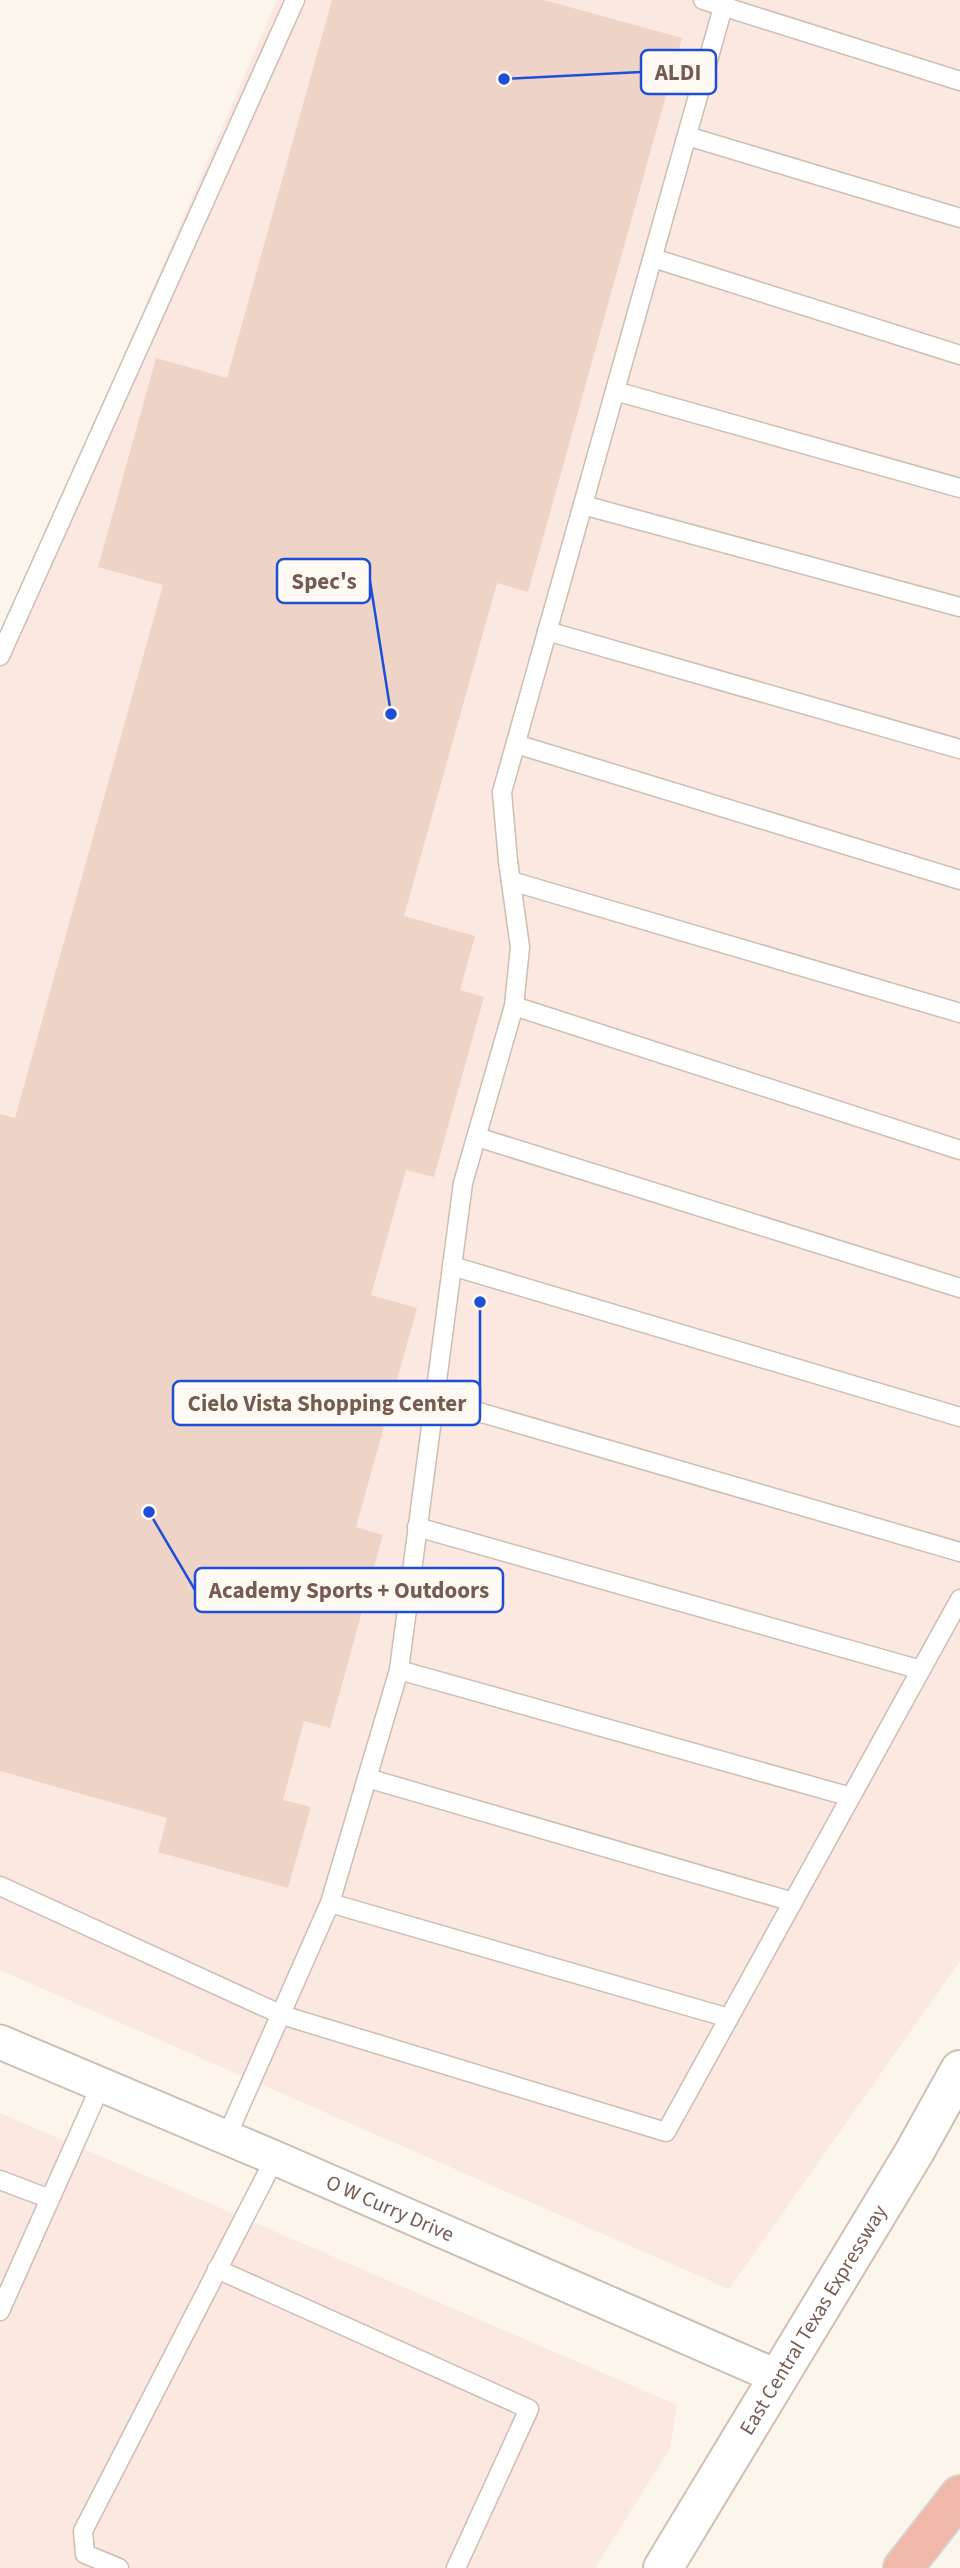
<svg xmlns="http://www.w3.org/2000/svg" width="960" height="2568" font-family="'Source Sans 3',sans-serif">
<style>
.commercial{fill:#fae8e1}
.building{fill:#eed4c6}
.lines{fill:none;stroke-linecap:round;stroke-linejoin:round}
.service-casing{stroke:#cdbdb2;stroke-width:21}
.minor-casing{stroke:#cdbdb2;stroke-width:37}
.secondary-casing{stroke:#d2bfb2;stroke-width:42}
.motorway-casing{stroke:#d8d1ce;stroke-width:42}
.service{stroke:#fff;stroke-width:18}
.minor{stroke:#fff;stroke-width:33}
.secondary{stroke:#fff;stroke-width:38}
.motorway{stroke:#efb8a9;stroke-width:38}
.labels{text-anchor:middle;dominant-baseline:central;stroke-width:6;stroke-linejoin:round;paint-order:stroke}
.street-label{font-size:21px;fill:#755c50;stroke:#fef9f2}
.leader{fill:none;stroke:#1d4ed8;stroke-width:2.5}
.callout-dot{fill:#1d4ed8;stroke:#fef9f2;stroke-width:2.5}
.callout{fill:#fef9f2;stroke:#1d4ed8;stroke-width:2.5}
.callout-label{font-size:23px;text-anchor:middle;font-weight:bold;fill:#755c50}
</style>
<rect width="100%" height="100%" fill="#fbf5ec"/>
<g class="commercial">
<path d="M277,0H960V1961L729,2289L0,1970V643Z"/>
<path d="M0,2113L677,2405L670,2448L595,2568H0Z"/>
</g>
<path class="building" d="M332,0H544L682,38L528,592L497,583L404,916L475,936L460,990L484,997L434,1177L406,1170L371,1295L417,1308L356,1527L383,1535L330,1728L304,1721L283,1800L311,1807L288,1888L158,1852L167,1818L0,1771V1114L15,1118L163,585L98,567L156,358L227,378Z"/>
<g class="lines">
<defs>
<g id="service">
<path d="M703,0L960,81"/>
<path d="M687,136L960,218"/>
<path d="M653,258L960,355"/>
<path d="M615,391L960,488"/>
<path d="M583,505L960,607"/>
<path d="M547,631L960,749"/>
<path d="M0,656L295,0"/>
<path d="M516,744L960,880"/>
<path d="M511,881L960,1013"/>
<path d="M514,1006L960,1150"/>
<path d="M477,1137L960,1288"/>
<path d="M452,1266L960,1417"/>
<path d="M434,1399L960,1552"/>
<path d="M417,1527L921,1670"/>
<path d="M399,1670L851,1797"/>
<path d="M367,1778L793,1902"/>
<path d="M0,1886L282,2015L666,2132L960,1599"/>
<path d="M330,1903L729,2018"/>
<path d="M226,2138L330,1903L399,1670L463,1183L514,1006L520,947L508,861L502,792L725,0"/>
<path d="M0,2180L50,2199"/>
<path d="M217,2269L529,2409L456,2568"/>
<path d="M0,2311L101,2085"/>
<path d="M119,2568L85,2554L83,2531L275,2158"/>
</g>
<g id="minor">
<path id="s1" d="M0,2042L275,2158L778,2377"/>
</g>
<g id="secondary">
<path id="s2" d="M663,2568L915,2151L960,2070"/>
</g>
<path id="motorway" d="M903,2568L960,2495"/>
</defs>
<use href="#service" class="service-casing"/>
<use href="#minor" class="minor-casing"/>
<use href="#secondary" class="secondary-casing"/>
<use href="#motorway" class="motorway-casing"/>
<use href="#service" class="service"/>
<use href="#minor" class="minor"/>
<use href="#secondary" class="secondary"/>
<use href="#motorway" class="motorway"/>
</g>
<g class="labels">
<g class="street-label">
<text stroke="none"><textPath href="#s1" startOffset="424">O W Curry Drive</textPath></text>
<text stroke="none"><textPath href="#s2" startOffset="290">East Central Texas Expressway</textPath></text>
</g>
</g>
<path class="leader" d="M504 79L641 72M391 714L370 581M480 1302L480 1403M149 1512L195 1590"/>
<g class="callout-dot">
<circle cx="504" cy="79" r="7"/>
<circle cx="391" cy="714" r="7"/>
<circle cx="480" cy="1302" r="7"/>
<circle cx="149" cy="1512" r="7"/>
</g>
<g class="callout">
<rect x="641" y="50" width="75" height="44" rx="7"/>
<rect x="277" y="559" width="93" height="44" rx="7"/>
<rect x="173" y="1381" width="307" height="44" rx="7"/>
<rect x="195" y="1568" width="308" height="44" rx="7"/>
</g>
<g class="callout-label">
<text x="678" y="80">ALDI</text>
<text x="324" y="589">Spec's</text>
<text x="327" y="1411">Cielo Vista Shopping Center</text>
<text x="349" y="1598">Academy Sports + Outdoors</text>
</g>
</svg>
